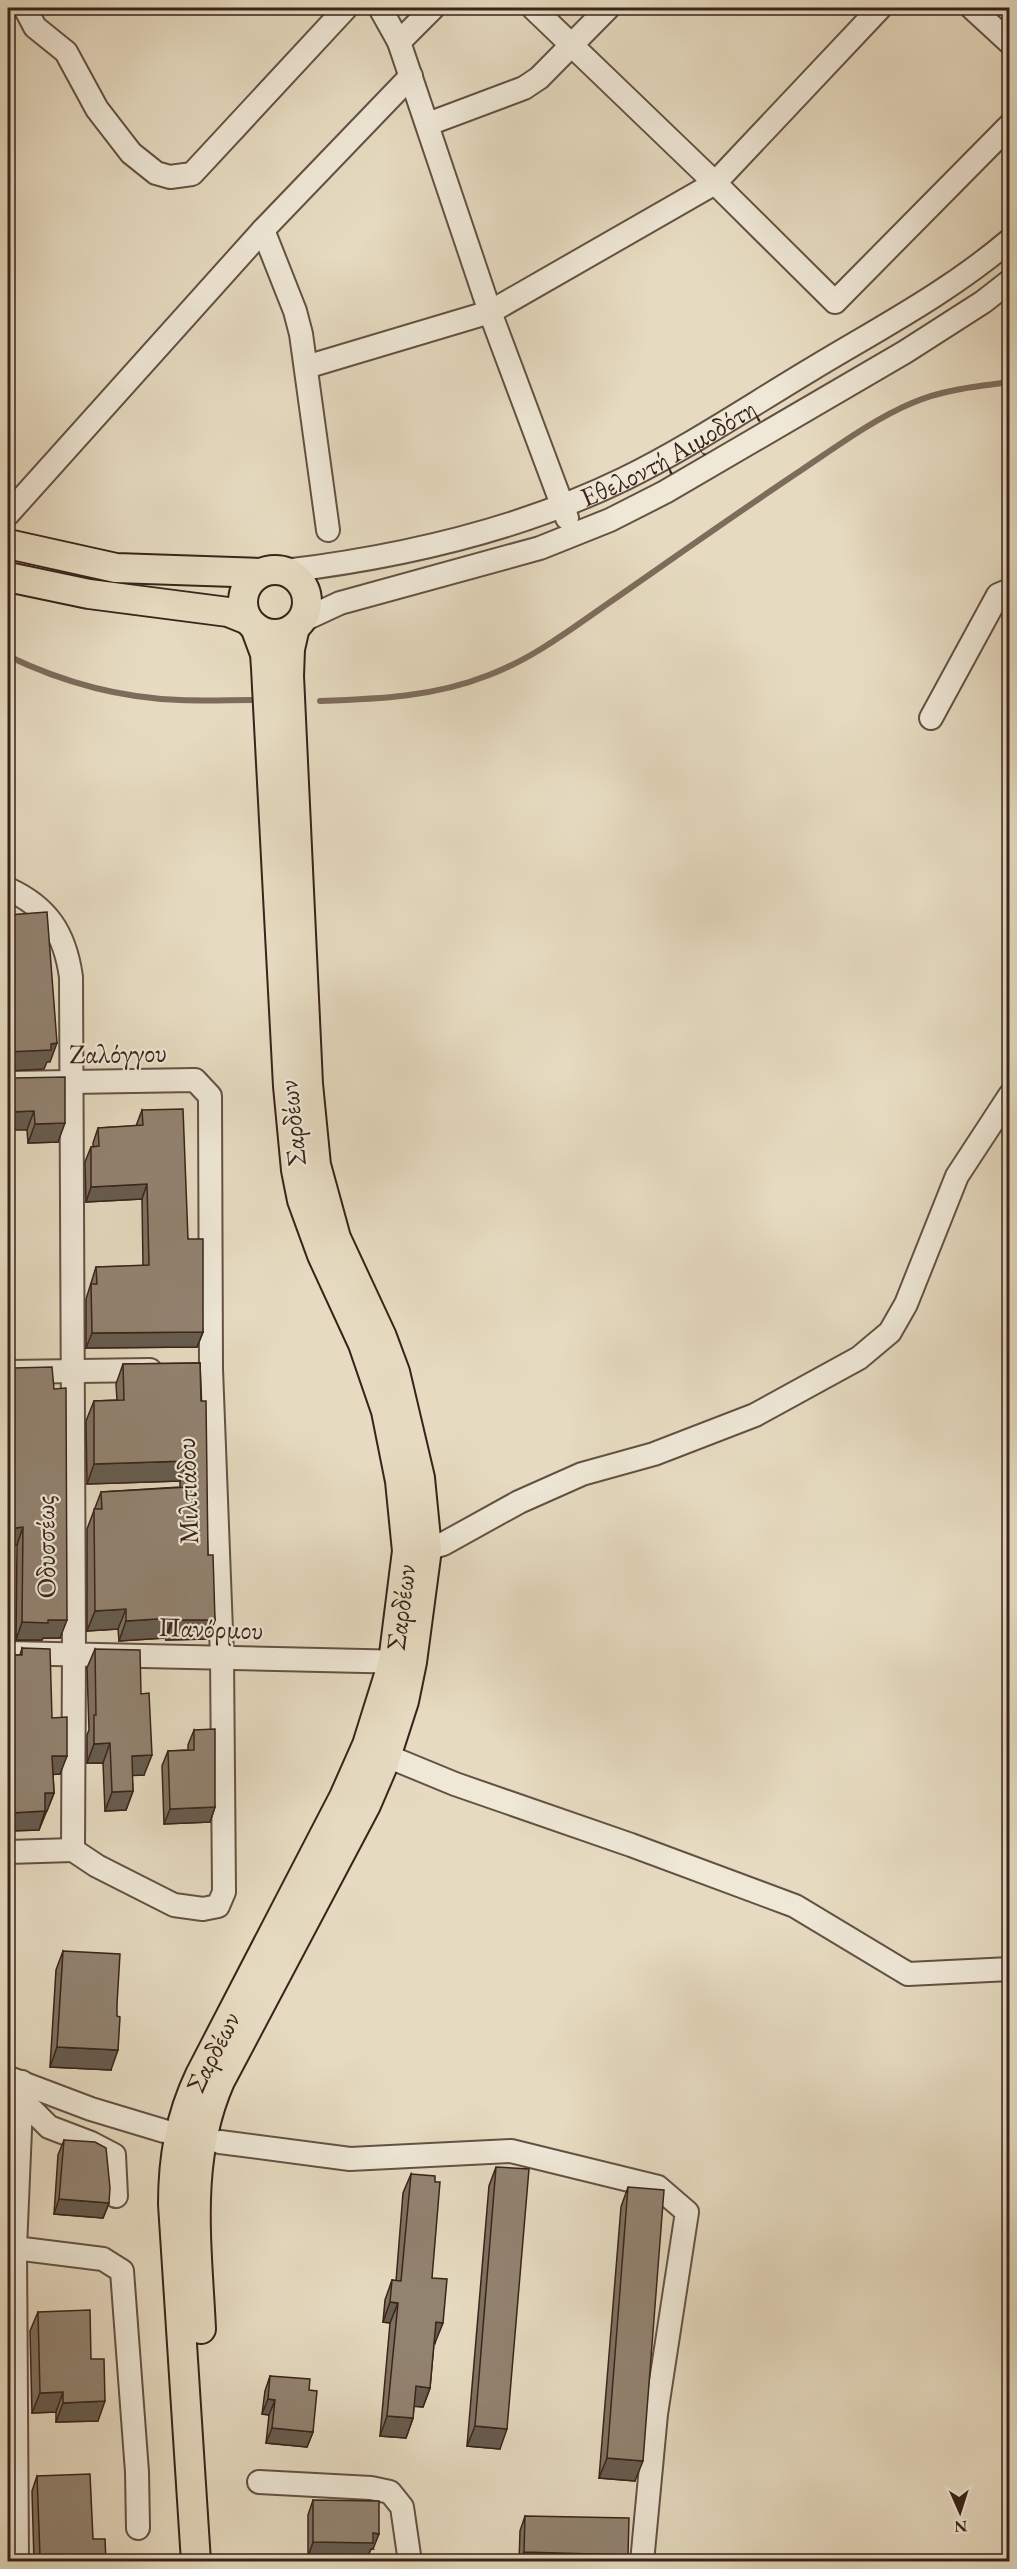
<svg xmlns="http://www.w3.org/2000/svg" width="1017" height="2569" font-family="'EB Garamond',serif">
<style>
.lines{fill:none;stroke-linecap:round;stroke-linejoin:round}
.stream{stroke:#7d6c5c;stroke-width:6}
.minor-casing{stroke:#645144;stroke-width:26}
.major-casing{stroke:#38231a;stroke-width:32}
.minor{stroke:#efe8d7;stroke-width:22}
.major{stroke:#e6dbc1;stroke-width:28}
.wall{fill:#7e7161;stroke:#38231a;stroke-width:1.5}
.shaded-wall{fill:#665c4f;stroke:#38231a;stroke-width:1.5}
.building{fill:#928371;stroke:#38231a;stroke-width:1.5}
.labels{text-anchor:middle;dominant-baseline:central;stroke-width:4.5;stroke-linejoin:round;paint-order:stroke}
.street-label{font-size:27px;fill:#38231a;stroke:#efe8d7}
</style>
<rect width="100%" height="100%" fill="#e6dbc1"/>
<filter id="stains"><feTurbulence type="fractalNoise" baseFrequency=".00333" numOctaves="4"/><feColorMatrix values="0 0 0 0 .2 0 0 0 0 .09 0 0 0 0 .02 0 0 0 .5 -.17"/></filter>
<radialGradient id="worn" r=".72"><stop offset=".6" stop-color="#630" stop-opacity="0"/><stop offset="1" stop-color="#630" stop-opacity=".3"/></radialGradient>
<g class="lines">
<g class="stream">
<path d="M8,656C62,682 120,698 180,700C205,701 230,700 254,700"/>
<path d="M320,701C378,699 434,697 489,675C534,658 574,627 613,600C675,557 737,513 800,471C836,447 872,420 912,403C941,390 978,386 1010,382"/>
</g>
<defs>
<g id="minor">
<path d="M25,8L35,27L66,52L97,109L131,153L156,173L170,177L192,174L346,8"/>
<path d="M380,8L399,42L490,312L567,518"/>
<path d="M533,8L715,183L835,302L1010,125"/>
<path d="M972,8L1010,43"/>
<path d="M399,42L433,8"/>
<path d="M428,124L524,88L539,78L608,8"/>
<path d="M263,230L295,311L301,334L328,530"/>
<path d="M306,367L490,312L715,183L880,8"/>
<path d="M8,514L263,230L411,76"/>
<path id="s1" d="M285,571C401,557 519,530 624,479C689,447 750,406 812,369C880,328 949,292 1010,240"/>
<path d="M299,622L340,603L540,548L610,520L665,492L905,352L983,302L1010,281"/>
<path d="M931,718L998,595L1010,590"/>
<path d="M8,889C48,907 65,934 71,977L74,1653L73,1850"/>
<path d="M8,1083L195,1080L210,1096L211,1369L222,1657L224,1892L218,1906L203,1909L174,1905L97,1866L73,1850"/>
<path d="M8,1372L150,1370"/>
<path d="M411,1550L427,1549L443,1544L519,1502L582,1474L654,1454L755,1415L859,1358L890,1332L906,1304L957,1176L1010,1095"/>
<path d="M8,1653L408,1662"/>
<path d="M387,1756L455,1784L631,1845L795,1906L908,1974L1010,1969"/>
<path d="M8,1852L73,1850"/>
<path d="M9,2078L91,2109L164,2131"/>
<path d="M21,2099L49,2127L91,2143L114,2155L116,2196"/>
<path d="M220,2142L350,2159L511,2151L658,2187L687,2212L656,2414L642,2562"/>
<path d="M15,2248L103,2259L122,2271L137,2472L138,2528"/>
<path d="M259,2482L371,2488L390,2492L402,2507L410,2562"/>
<path d="M17,2562L15,2248L22,2082"/>
</g>
<g id="major">
<path d="M8,544L116,568L260,573"/>
<circle cx="275" cy="602" r="32"/>
<path d="M8,577L89,594L228,612L248,620"/>
<path d="M201,2329C197,2244 185,2161 220,2081L366,1805L384,1763L404,1701L412,1662L427,1549L420,1478L395,1372L382,1337L336,1238L316,1165L308,1084L289,676L290,649L295,627"/>
<path id="s2" d="M196,2562L173,2204C173,2158 180,2117 200,2075L344,1797L367,1745L393,1662L407,1551L400,1481L386,1411L363,1344L322,1255L302,1200L296,1170L288,1086L266,668L265,654L255,627"/>
</g>
</defs>
<use href="#minor" class="minor-casing"/>
<use href="#major" class="major-casing"/>
<use href="#minor" class="minor"/>
<use href="#major" class="major"/>
</g>
<g class="wall">
<path d="M8,1075L58,1142L28,1143L27,1130Z"/>
<path d="M142,1110L188,1239L203,1332L197,1347L86,1348V1299L96,1267L143,1266L142,1199L86,1202L85,1162L91,1147H93V1143L98,1128L136,1126Z"/>
<path d="M200,1363L208,1555L215,1620L208,1639L166,1640L165,1638L119,1641L118,1629L87,1631V1529L101,1492L180,1487V1481L87,1484L86,1421L94,1401L117,1400L116,1384L123,1364Z"/>
<path d="M8,1366L60,1638H43L42,1640H16L17,1545Z"/>
<path d="M22,1648L52,1718L60,1774H53L54,1793L39,1830L8,1831V1655H20Z"/>
<path d="M95,1649L144,1775H132L133,1791L126,1810L105,1811L103,1763H87V1735L89,1730L87,1668Z"/>
<path d="M194,1730L215,1807L210,1822L164,1824L162,1766L168,1751L188,1750V1745Z"/>
<path d="M63,1951L111,2070L50,2067L56,1970Z"/>
<path d="M64,2140L109,2203L103,2218L54,2214L58,2155Z"/>
<path d="M496,2167L500,2449L467,2446L489,2186Z"/>
<path d="M411,2174L432,2278L435,2343L434,2342L430,2388L423,2407L414,2406L413,2418L406,2438L380,2436L390,2323L383,2322L385,2300L392,2280L396,2281L403,2193Z"/>
<path d="M628,2187L635,2481L599,2478L621,2207Z"/>
<path d="M38,2312L91,2359L98,2421L56,2422V2412L32,2413L30,2331Z"/>
<path d="M270,2376L309,2390L313,2432L307,2447L266,2443L269,2415L262,2414L265,2391Z"/>
<path d="M37,2476L93,2539L106,2562H34L32,2491Z"/>
<path d="M313,2500L373,2549H371L367,2558L308,2557V2515Z"/>
<path d="M525,2516L628,2555L626,2562H519L520,2531Z"/>
</g>
<g class="shaded-wall">
<path d="M57,1043L50,1062H47L44,1069L8,1071V1052Z"/>
<path d="M34,1111L27,1130H8V1112Z"/>
<path d="M65,1123L58,1142L28,1143L35,1124Z"/>
<path d="M147,1184L142,1199L86,1202L91,1187Z"/>
<path d="M203,1332L197,1347L86,1348L92,1333Z"/>
<path d="M187,1461L180,1481L87,1484L94,1464Z"/>
<path d="M23,1527L17,1545L8,1546V1529Z"/>
<path d="M126,1609L118,1629L87,1631L95,1611Z"/>
<path d="M173,1618L165,1638L119,1641L126,1621Z"/>
<path d="M48,1620H67L60,1638H43L42,1640H16L22,1622Z"/>
<path d="M173,1620H215L208,1639L166,1640Z"/>
<path d="M110,1743L103,1763H87L94,1744Z"/>
<path d="M152,1755L144,1775L124,1776L132,1756Z"/>
<path d="M52,1756H67L60,1774L46,1775Z"/>
<path d="M133,1791L126,1810L105,1811L112,1792Z"/>
<path d="M45,1793H54L47,1811L38,1812Z"/>
<path d="M215,1807L210,1822L164,1824L170,1809Z"/>
<path d="M8,1808L11,1809L8,1818Z"/>
<path d="M45,1811L39,1830L8,1831V1822L11,1813Z"/>
<path d="M57,2047L118,2050L111,2070L50,2067Z"/>
<path d="M59,2199L109,2203L103,2218L54,2214Z"/>
<path d="M390,2302L398,2303L390,2323L383,2322Z"/>
<path d="M436,2322L443,2323L435,2343L429,2342Z"/>
<path d="M416,2386L430,2388L423,2407L409,2406Z"/>
<path d="M63,2392L56,2412L32,2413L40,2393Z"/>
<path d="M268,2399L275,2400L269,2415L262,2414Z"/>
<path d="M105,2401L98,2421L56,2422L63,2403Z"/>
<path d="M387,2416L413,2418L406,2438L380,2436Z"/>
<path d="M475,2426L507,2429L500,2449L467,2446Z"/>
<path d="M272,2428L313,2432L307,2447L266,2443Z"/>
<path d="M607,2458L643,2461L635,2481L599,2478Z"/>
<path d="M373,2533L379,2534L373,2549H371L367,2558L308,2557L313,2542Z"/>
<path d="M524,2552L628,2555L626,2562H521Z"/>
<path d="M70,2555L68,2562H38L40,2556Z"/>
</g>
<g class="building">
<path d="M47,912L57,1043L51,1044V1050L8,1052V1053V915Z"/>
<path d="M8,1075L14,1078L65,1077V1123L35,1124L34,1111L8,1112Z"/>
<path d="M183,1109L188,1239H203V1332L92,1333L91,1284H97L96,1267L149,1265L147,1184L91,1187V1147L99,1146L98,1128L143,1125L142,1110Z"/>
<path d="M200,1363L201,1401H206L208,1555H213L215,1620H173V1618L126,1621V1609L95,1611L94,1509H102L101,1492L188,1487L187,1461L94,1464V1401L124,1400L123,1364Z"/>
<path d="M8,1366L14,1368L52,1367L54,1389L66,1388L67,1620H48V1623L22,1622L23,1527L8,1529Z"/>
<path d="M22,1648L50,1649L52,1718L67,1717V1756H52L54,1793H45V1811L11,1813V1809L8,1808V1655H22Z"/>
<path d="M95,1649L140,1650L141,1694L149,1693L152,1755L132,1756L133,1791L112,1792L110,1743L94,1744V1715H96Z"/>
<path d="M215,1729V1807L170,1809L168,1751L194,1750V1730Z"/>
<path d="M63,1951L120,1954L117,2004V2016L120,2017L118,2050L57,2047Z"/>
<path d="M64,2140L95,2142L106,2148L110,2188L109,2203L59,2199Z"/>
<path d="M496,2167L529,2169L507,2429L475,2426Z"/>
<path d="M411,2174L435,2176V2182H440L432,2278L447,2279L443,2323L436,2322L430,2388L416,2386L413,2418L387,2416L398,2303L390,2302L392,2280L401,2281Z"/>
<path d="M628,2187L664,2190L643,2461L607,2458Z"/>
<path d="M90,2310L91,2359H104L105,2401L63,2403V2392L40,2393L38,2312Z"/>
<path d="M270,2376L310,2379L309,2390L317,2391L313,2432L272,2428L275,2400L268,2399Z"/>
<rect x="8" y="2443" width="2" height="27"/>
<path d="M90,2474L93,2539H105L106,2562H71L70,2555L40,2556L37,2476Z"/>
<path d="M313,2500L379,2501V2534L373,2533V2543L313,2542Z"/>
<path d="M525,2516L629,2518L628,2555L524,2552Z"/>
</g>
<g class="labels">
<g class="street-label">
<text stroke="none"><textPath href="#s1" startOffset="404">Εθελοντή Αιμοδότη</textPath></text>
<text transform="translate(118 1053) rotate(-1)">Ζαλόγγου</text>
<text transform="translate(292 1123) rotate(-96)">Σαρδέων</text>
<text transform="translate(187 1491) rotate(-92)">Μιλτιάδου</text>
<text transform="translate(45 1547) rotate(-91)">Οδυσσέως</text>
<text stroke="none"><textPath href="#s2" startOffset="1004">Σαρδέων</textPath></text>
<text transform="translate(211 1628) rotate(2)">Πανόρμου</text>
<text stroke="none"><textPath href="#s2" startOffset="518">Σαρδέων</textPath></text>
</g>
</g>
<rect width="1017" height="2569" fill="none" stroke="#e6dbc1" stroke-width="30"/>
<rect x="9" y="9" width="999" height="2551" fill="none" stroke="#38231a" stroke-width="3"/>
<rect x="15" y="15" width="987" height="2539" fill="none" stroke="#38231a" stroke-width="1.5"/>
<g transform="translate(960 2512) rotate(177)" stroke="#efe8d7" stroke-width="4.5" paint-order="stroke">
<path d="M0-4.5L10 22L0 15L-10 22Z" fill="#38231a"/>
<text y="-9" font-size="16" font-weight="bold" text-anchor="middle" fill="#38231a">N</text>
</g>
<rect width="100%" height="100%" filter="url(#stains)"/>
<rect width="100%" height="100%" fill="url(#worn)"/>
</svg>
